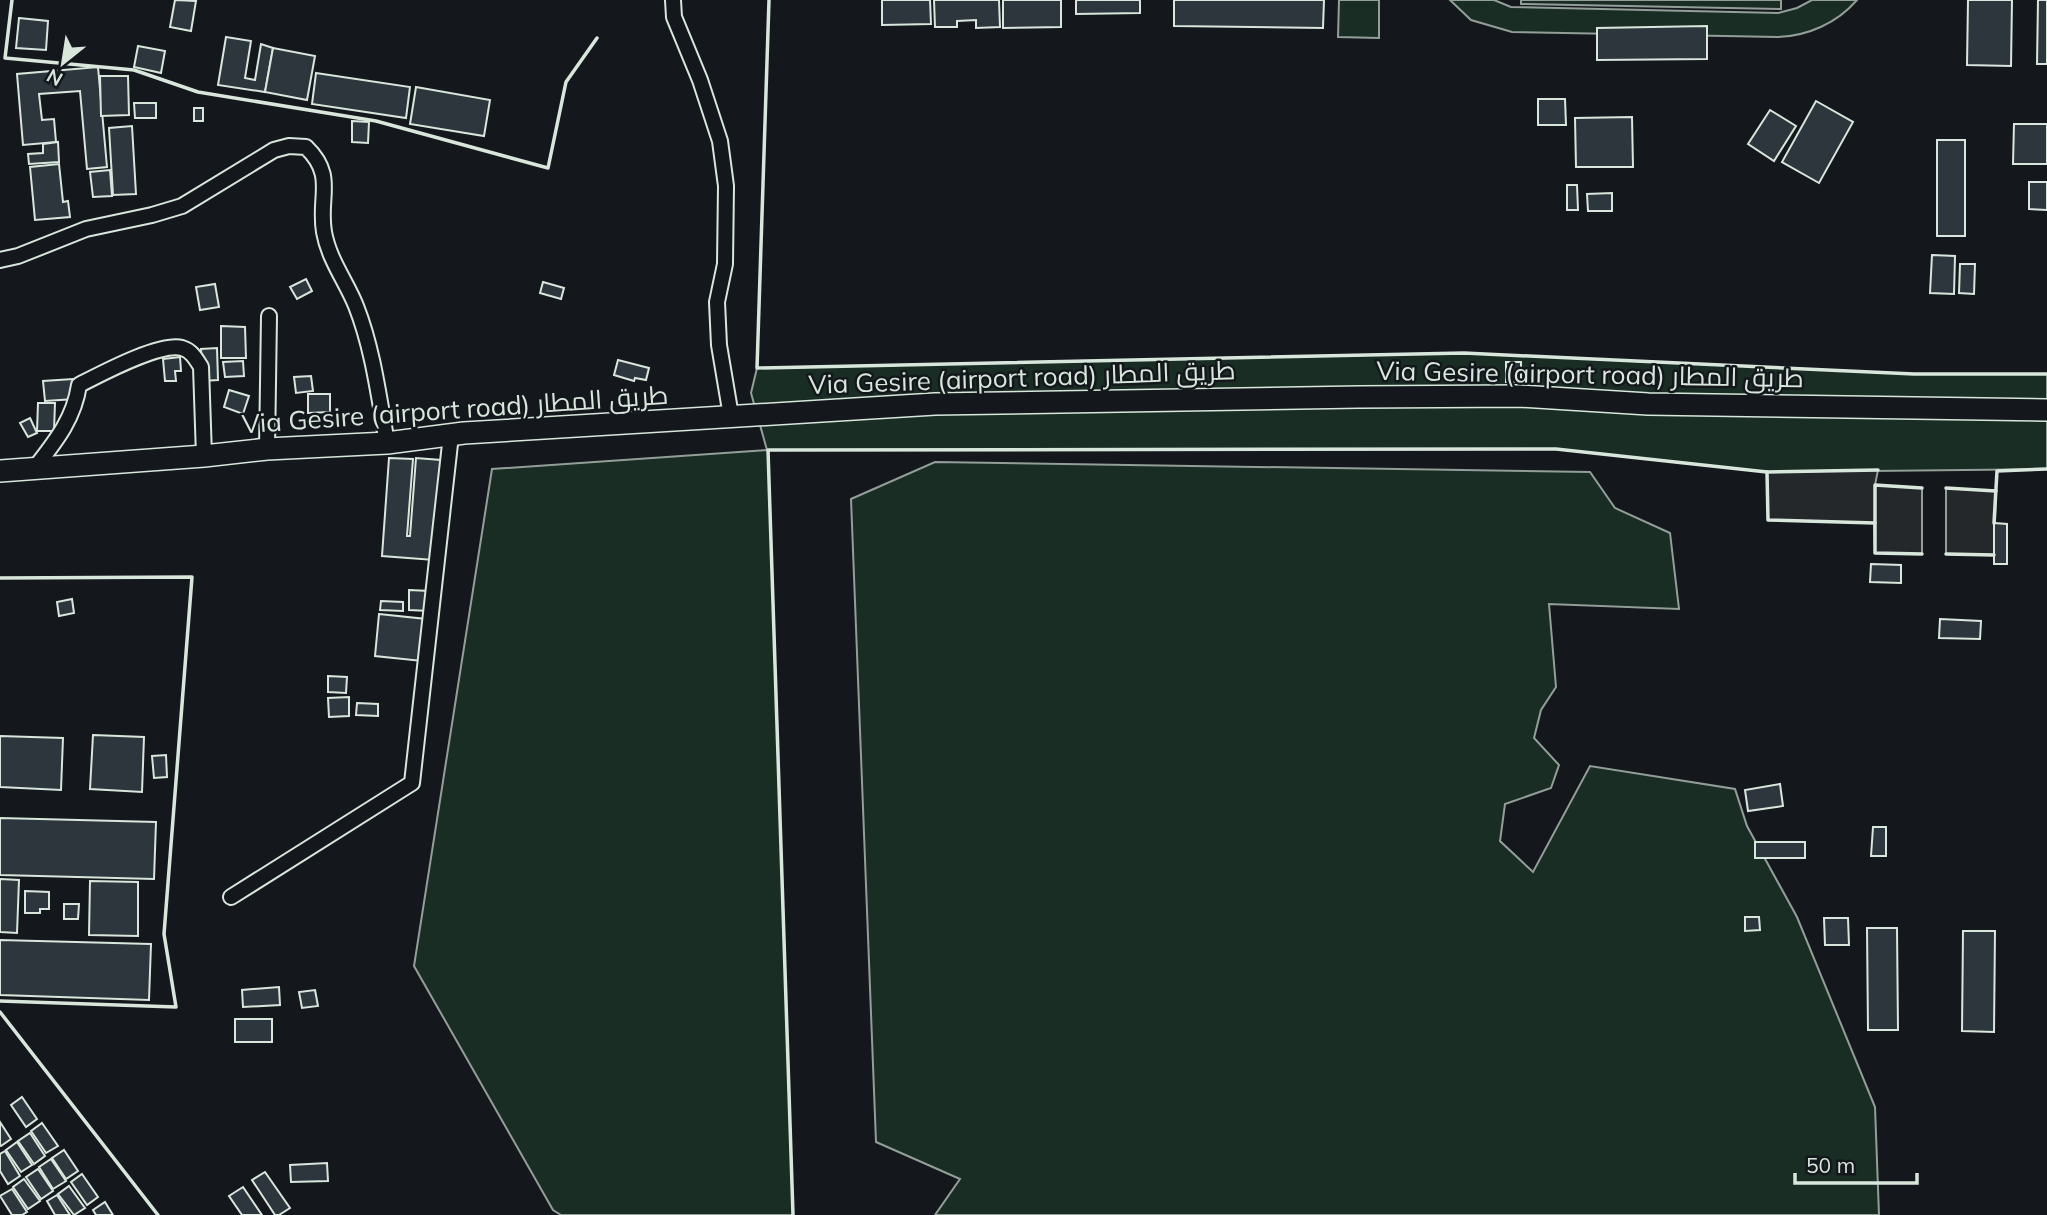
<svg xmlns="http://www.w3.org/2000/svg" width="2047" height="1215" font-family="Mulish,Cairo,sans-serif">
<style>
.grass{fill:#1a2d24;stroke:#939e99;stroke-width:2}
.parking{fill:#24282b;stroke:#939e99;stroke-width:2}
.building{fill:#2c363c;stroke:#d8e6dc;stroke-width:2}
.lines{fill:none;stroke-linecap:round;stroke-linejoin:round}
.minor-casing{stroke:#d8e6dc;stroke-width:18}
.secondary-casing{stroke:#d8e6dc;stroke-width:24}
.minor{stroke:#14181c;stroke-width:14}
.secondary{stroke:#14181c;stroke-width:21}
.wall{stroke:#d8e6dc;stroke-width:3.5}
.labels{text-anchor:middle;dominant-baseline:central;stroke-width:5;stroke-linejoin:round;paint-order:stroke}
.street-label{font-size:26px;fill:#d8e6dc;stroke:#14181c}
</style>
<rect width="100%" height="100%" fill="#14181c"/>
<g class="grass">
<path d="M1339,0H1379V38L1338,37Z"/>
<path d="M1450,0H1494L1511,7L1778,13L1797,8L1812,0H1857C1837,23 1808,36 1778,37L1512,32L1471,20Z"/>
<path d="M1521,0H1781V9L1521,4Z"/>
<path d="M1464,353L1914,374H2047V469L1767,472L1556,449L768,450L793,1215H561L553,1210L414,966L492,469L767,450L751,393L757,368Z"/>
<path d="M935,462L1590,472L1615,508L1670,533L1679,609L1549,604L1556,687L1541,710L1534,738L1559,765L1551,788L1505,804L1500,841L1533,872L1590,766L1735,789L1747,826L1797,917L1875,1107L1879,1215H935L960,1179L876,1142L851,499Z"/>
</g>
<g class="parking">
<path d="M1878,470L1875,485L1922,488V554L1875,553L1874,523L1768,520L1767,472Z"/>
<path d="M1946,488L1996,491L1994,555L1946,554Z"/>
</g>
<g class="building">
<path d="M175,0L196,1L191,31L170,27Z"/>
<path d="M882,0H930L931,24L882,25Z"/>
<path d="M934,0H999L1000,27L976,28V20L957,21V27H935Z"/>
<path d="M1003,0H1061V27L1003,28Z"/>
<path d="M1076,0H1140V13L1076,14Z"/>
<path d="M1174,0H1324L1323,28L1174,26Z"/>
<path d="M1968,0H2012L2011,66L1967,65Z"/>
<path d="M2038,0H2047V64H2037Z"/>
<path d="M19,18L48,21L46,50L16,48Z"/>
<path d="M1707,26V59L1597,60V28Z"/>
<path d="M226,37L251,41L245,78L255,80L261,44L273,48L265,92L218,85Z"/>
<path d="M138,46L165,51L161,73L134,67Z"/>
<path d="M273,48L315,56L307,100L265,92Z"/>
<path d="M98,67L107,167L87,169L80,91L39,94L42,120L54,119L56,142L23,145L17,74Z"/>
<path d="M316,73L410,87L406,118L312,104Z"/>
<path d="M100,76H128L129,115L101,116Z"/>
<path d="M416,87L490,100L484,136L410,124Z"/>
<path d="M1538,99H1565L1566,125H1538Z"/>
<path d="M1816,101L1853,122L1819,183L1782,162Z"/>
<path d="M134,103H156V118H135Z"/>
<rect x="194" y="108" width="9" height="13"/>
<path d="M1770,110L1796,126L1774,161L1748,144Z"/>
<path d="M1632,117L1633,167H1576L1575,118Z"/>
<path d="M352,121L369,122L368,143L352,142Z"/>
<path d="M2014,124H2047V164H2013Z"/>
<path d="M132,126L136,194L113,195L109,128Z"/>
<rect x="1937" y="140" width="28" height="96"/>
<path d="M58,142L59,162L29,164L28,154L43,153V144Z"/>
<path d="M59,164L63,202L68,201L70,217L35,220L30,167Z"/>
<path d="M110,170L112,196L93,197L90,172Z"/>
<path d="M2029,182H2047V210L2029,209Z"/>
<path d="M1567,185H1577L1578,210H1567Z"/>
<path d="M1612,193V211H1588L1587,194Z"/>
<path d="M1932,255L1955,256L1954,294L1930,293Z"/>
<path d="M1960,264H1975L1974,294L1959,293Z"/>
<path d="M306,279L312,291L297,299L290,287Z"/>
<path d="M543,282L564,288L561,299L540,293Z"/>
<path d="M215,284L219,307L200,310L196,287Z"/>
<path d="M221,326L245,327L246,358H221Z"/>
<path d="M217,348L218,380L202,381L201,349Z"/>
<path d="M180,357L181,371H175L176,381H165L163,359Z"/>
<path d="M618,360L649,368L646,380L635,378L634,381L614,375Z"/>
<path d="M243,361L244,376L225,377L223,362Z"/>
<rect x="1506" y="362" width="15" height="20"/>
<path d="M311,376L313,391L296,393L294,377Z"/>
<path d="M73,379L75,399L45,401L43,381Z"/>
<path d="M229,390L249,396L243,414L224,407Z"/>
<path d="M308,394H330V412L308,413Z"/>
<path d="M38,403H55L54,431H37Z"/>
<path d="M30,418L37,433L28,437L20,423Z"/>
<path d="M389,458L413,459L407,536H410L416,458L441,460L434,560L382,556Z"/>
<path d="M1994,523L2007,524V564H1994Z"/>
<path d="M1871,564L1901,565V583L1870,582Z"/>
<path d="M409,590L430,591L429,611L409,610Z"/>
<path d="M72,599L74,613L59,616L57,602Z"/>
<path d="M381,601L403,602V611L380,610Z"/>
<path d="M379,614L426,619L422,661L375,656Z"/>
<path d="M1940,619L1981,621L1980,639L1939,638Z"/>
<path d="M328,676L347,677L346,693L328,692Z"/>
<path d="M349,697V716L329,717L328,698Z"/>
<path d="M357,703L378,704V716L356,715Z"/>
<path d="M93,735L144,737L142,792L90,789Z"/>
<path d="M0,736L63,738L61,790L0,787Z"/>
<path d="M166,755L167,777L154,778L152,756Z"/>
<path d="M1780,784L1783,806L1748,811L1745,790Z"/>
<path d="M0,818L156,822L154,879L0,875Z"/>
<path d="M1873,827H1886V856H1871Z"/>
<rect x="1755" y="842" width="50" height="16"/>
<path d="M0,879L19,880L17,933L0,932Z"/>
<path d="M90,881L138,882V936L89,935Z"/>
<path d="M25,891L49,892V909H40V913H25Z"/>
<path d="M64,904H79L78,919H64Z"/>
<path d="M1745,917H1759L1760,930L1745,931Z"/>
<path d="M1824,918H1848L1849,945H1825Z"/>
<path d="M1867,928H1897L1898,1030H1868Z"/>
<path d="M1963,931H1995L1994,1032L1962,1031Z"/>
<path d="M0,940L151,944L149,1000L0,995Z"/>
<path d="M279,987L280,1005L243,1007L242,990Z"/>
<path d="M315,990L318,1006L302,1008L299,992Z"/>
<rect x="235" y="1019" width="37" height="23"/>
<path d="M22,1097L37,1119L26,1127L11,1105Z"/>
<path d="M0,1122L11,1139L1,1146L0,1145Z"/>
<path d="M42,1123L58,1146L46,1153L31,1131Z"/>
<path d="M30,1133L45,1156L34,1164L18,1141Z"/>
<path d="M17,1142L32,1165L21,1172L6,1150Z"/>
<path d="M64,1150L78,1171L66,1179L52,1158Z"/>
<path d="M5,1151L20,1176L8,1184L0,1171V1154Z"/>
<path d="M51,1159L66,1181L53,1189L39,1167Z"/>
<path d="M327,1163L328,1181L291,1182L290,1165Z"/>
<path d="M38,1169L53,1191L41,1199L26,1177Z"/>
<path d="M265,1172L290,1208L279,1215H275L252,1180Z"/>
<path d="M82,1174L98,1197L87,1205L71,1182Z"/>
<path d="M24,1179L40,1201L28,1209L13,1187Z"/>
<path d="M69,1186L85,1208L74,1215L58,1194Z"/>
<path d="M243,1187L262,1215H242L229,1196Z"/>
<path d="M12,1189L27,1212L22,1215H12L0,1196Z"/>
<path d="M57,1195L70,1215H55L47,1201Z"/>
<path d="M105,1202L113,1215H96L93,1210Z"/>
</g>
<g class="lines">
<defs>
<g id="minor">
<path d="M673,0L674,17L700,80L720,141L726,186L725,264L717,302L719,345L731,416"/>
<path d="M0,260L18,256L86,229L152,215L182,206L274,150L289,146L306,147C336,176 318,196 324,232C329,260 346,281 356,306C373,349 379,398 387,443"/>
<path d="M267,449L269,316"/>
<path d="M34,469C55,442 74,419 79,385C101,374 160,342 182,348C192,351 196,359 201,367L204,456"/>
<path d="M231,897L412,783L451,435"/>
</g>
<path id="secondary" d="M0,471L204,456L267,449L387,443L464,433L935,404L1359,397L1519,396L1648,404L2047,410"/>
</defs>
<use href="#minor" class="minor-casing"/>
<use href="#secondary" class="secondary-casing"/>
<use href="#minor" class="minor"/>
<use href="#secondary" class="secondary"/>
<g class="wall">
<path d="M12,0L5,58L134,70L198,92L376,121L548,168L566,82L597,38"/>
<path d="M769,0L757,368L1464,353L1914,374H2047"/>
<path d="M1767,472L1768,520L1875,523"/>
<path d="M1922,488L1875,485V553L1922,554"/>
<path d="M1946,488L1996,491"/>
<path d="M1994,523L1997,471L2047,469"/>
<path d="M1946,554L1994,555"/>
<path d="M0,578L192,577L164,934L176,1007L0,1001"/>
<path d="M0,1012L158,1215"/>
<path d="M793,1215L768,450L1556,449L1767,472L1878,470"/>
</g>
</g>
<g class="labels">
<g class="street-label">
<text transform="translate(1590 374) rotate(1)">Via Gesire (airport road) طريق المطار</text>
<text transform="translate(1022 377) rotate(-2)">Via Gesire (airport road) طريق المطار</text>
<text transform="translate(455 409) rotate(-4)">Via Gesire (airport road) طريق المطار</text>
</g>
</g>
<g transform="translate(63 63) rotate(210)" stroke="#14181c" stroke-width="5" paint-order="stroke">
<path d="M0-5L12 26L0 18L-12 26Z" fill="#d8e6dc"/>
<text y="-10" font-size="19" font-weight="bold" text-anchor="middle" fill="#d8e6dc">N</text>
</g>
<path d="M1795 1173v10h122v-10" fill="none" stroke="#d8e6dc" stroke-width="3.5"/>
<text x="1806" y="1173" font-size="21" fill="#d8e6dc" stroke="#14181c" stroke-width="5" paint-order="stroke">50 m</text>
</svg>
